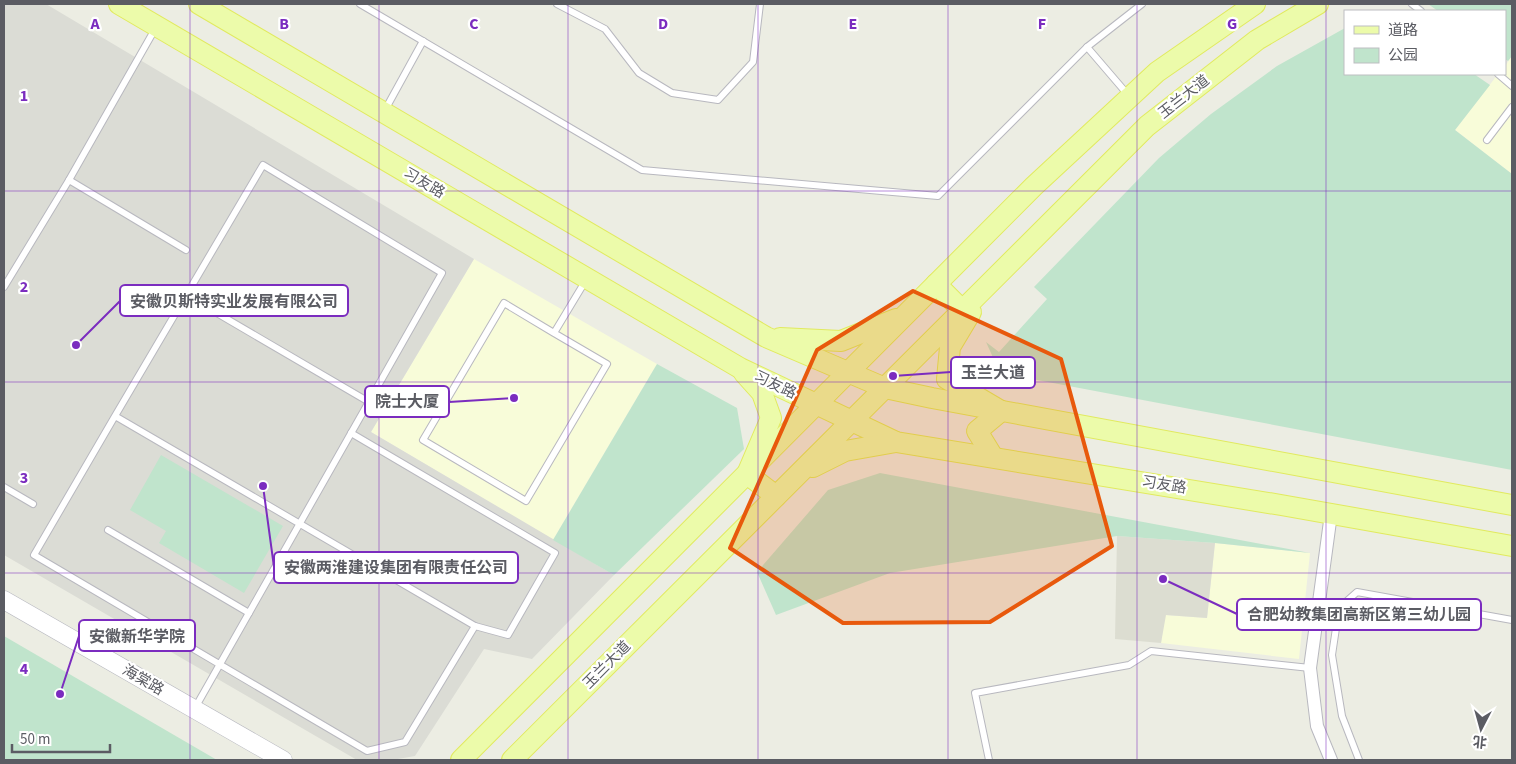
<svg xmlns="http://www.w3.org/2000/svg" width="1516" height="764" font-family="'Source Sans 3','Noto Sans SC',sans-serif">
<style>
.commercial{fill:#f8fcd9}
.industrial{fill:#dbdcd5}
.education{fill:#dcddd1}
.green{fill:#c0e4cc}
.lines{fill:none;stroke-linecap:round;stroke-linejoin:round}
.lane-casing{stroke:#b8b8bf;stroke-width:8}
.street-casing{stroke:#b8b8bf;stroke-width:14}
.secondary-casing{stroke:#b8b9c0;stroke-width:19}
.primary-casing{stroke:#e1ea5f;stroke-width:22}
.lane{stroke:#fff;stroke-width:6}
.street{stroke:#fff;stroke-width:12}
.secondary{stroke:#fff;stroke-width:18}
.primary{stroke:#ecfbaa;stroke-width:20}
.marked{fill:#e8590c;fill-opacity:0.2;stroke:#e8590c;stroke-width:4;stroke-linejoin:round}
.grid{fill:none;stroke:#7b2cbf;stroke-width:1;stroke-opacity:0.55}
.labels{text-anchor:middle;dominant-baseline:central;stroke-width:4.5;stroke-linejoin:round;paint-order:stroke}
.street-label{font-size:15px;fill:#5b5c63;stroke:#fff}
.grid-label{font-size:16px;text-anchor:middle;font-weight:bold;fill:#7b2cbf;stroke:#fff;stroke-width:4.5;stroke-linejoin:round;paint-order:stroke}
.leader{fill:none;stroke:#7b2cbf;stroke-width:2}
.callout-dot{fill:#7b2cbf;stroke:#fff;stroke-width:2}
.callout{fill:#fff;stroke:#7b2cbf;stroke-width:2}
.callout-label{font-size:16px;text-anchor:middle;font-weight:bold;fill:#5b5c63}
</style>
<rect width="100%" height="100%" fill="#ecede3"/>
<g class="commercial">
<path d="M1512,56V174L1455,130L1498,74H1505V66Z"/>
<path d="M474,259L657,364L553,540L371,432Z"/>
<path d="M1215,543L1310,553L1299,659L1161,643L1165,615L1207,618Z"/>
</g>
<path class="industrial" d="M4,4H46L474,259L371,432L614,575L532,659L484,649L415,756L392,760H357L4,555Z"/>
<path class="education" d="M1117,536L1215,543L1207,618L1166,615L1161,643L1115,639Z"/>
<g class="green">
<path d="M1428,4H1512V56L1508,61L1505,59V11H1438Z"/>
<path d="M1345,28V74H1474L1490,85L1455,130L1512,174V470L1000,373L986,342L999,352L1047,299L1034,287L1159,158L1211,114L1277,66Z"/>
<path d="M657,364L737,408L744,449L614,575L553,540Z"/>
<path d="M161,455L283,526L244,593L159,543L166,531L130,510Z"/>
<path d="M880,473L1310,553L1215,543L1117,536L890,573L776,615L757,572L828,490Z"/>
<path d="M4,636L217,760H4Z"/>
</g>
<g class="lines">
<defs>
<g id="lane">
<path d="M360,4L642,170L938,196L1087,47L1142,4"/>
<path d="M557,4L605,29L639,73L672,93L718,100L753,62L760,4"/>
<path d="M1412,4L1421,11"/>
<path d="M1087,47L1129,96"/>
<path d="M1498,74L1512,86"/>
<path d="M385,110L423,41"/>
<path d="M1487,140L1512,107"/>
<path d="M69,180L155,29"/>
<path d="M4,287L69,180L186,250"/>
<path d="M186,295L369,402"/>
<path d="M554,333L607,364L526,501L423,440L504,303L554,333L586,280"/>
<path d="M115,416L34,555L367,751L405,742L475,626L115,416L263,165L442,273C360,418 277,563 195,708"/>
<path d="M351,433L555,553L508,635L475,626"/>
<path d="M4,487L33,504"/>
<path d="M108,530L249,613"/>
<path d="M989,760L975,693L1129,665L1151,651L1310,668"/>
<path d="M1359,760L1342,716L1332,655L1339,608L1357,592L1512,620"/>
</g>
<path id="street" d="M1331,514L1310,668L1317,726L1331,760"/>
<path id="secondary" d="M4,600L283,760"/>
<g id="primary">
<path d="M119,4L740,368L896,442L1281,505L1512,546"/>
<path d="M199,4L766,337L885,388L932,398L1512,505"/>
<path d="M936,284L962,310"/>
<path d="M971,312L950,347L947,379L1001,411L977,431L993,457"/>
<path d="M780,338L841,341L896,319"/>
<path d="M744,373L762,393L771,418L747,474L776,496"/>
<path d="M813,467L845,451L896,442"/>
<path d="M461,760L1034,186L1157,72L1255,4"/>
<path d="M512,760L1147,126L1257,40L1318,4"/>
</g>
</defs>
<use href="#lane" class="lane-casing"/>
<use href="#street" class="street-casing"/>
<use href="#secondary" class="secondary-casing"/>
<use href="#primary" class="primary-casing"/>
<use href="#lane" class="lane"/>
<use href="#street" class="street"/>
<use href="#secondary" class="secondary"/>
<use href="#primary" class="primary"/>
</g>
<path class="marked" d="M913,291L1061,359L1112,546L990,622L843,623L730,548L817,350Z"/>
<path class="grid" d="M190,4V760M379,4V760M568,4V760M758,4V760M948,4V760M1137,4V760M1326,4V760M4,191H1512M4,382H1512M4,573H1512"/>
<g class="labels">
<g class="street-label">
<text transform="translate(1184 97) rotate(-38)">玉兰大道</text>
<text transform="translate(424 183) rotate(30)">习友路</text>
<text transform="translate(775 385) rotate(25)">习友路</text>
<text transform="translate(1164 485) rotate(9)">习友路</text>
<text transform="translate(607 665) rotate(-45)">玉兰大道</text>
<text transform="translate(143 680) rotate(30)">海棠路</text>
</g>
</g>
<g class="grid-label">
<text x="95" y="29">A</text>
<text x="284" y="29">B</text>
<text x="474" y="29">C</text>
<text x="663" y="29">D</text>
<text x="853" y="29">E</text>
<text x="1042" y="29">F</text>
<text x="1232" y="29">G</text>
<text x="24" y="101">1</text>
<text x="24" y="292">2</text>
<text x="24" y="483">3</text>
<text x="24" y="674">4</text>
</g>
<path class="leader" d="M76 345L120 301M893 376L951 372M514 398L449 402M263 486L274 567M1163 579L1237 614M60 694L79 636"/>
<g class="callout-dot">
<circle cx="76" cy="345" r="5"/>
<circle cx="893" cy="376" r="5"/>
<circle cx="514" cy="398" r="5"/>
<circle cx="263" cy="486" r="5"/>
<circle cx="1163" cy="579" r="5"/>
<circle cx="60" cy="694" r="5"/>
</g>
<g class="callout">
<rect x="120" y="285" width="228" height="31" rx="5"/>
<rect x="951" y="357" width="84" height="31" rx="5"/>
<rect x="365" y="386" width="84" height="31" rx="5"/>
<rect x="274" y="552" width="244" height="31" rx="5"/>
<rect x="1237" y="599" width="244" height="31" rx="5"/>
<rect x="79" y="620" width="116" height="31" rx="5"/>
</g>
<g class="callout-label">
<text x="234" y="307">安徽贝斯特实业发展有限公司</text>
<text x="993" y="378">玉兰大道</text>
<text x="407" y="407">院士大厦</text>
<text x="396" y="573">安徽两淮建设集团有限责任公司</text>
<text x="1359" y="620">合肥幼教集团高新区第三幼儿园</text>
<text x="137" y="642">安徽新华学院</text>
</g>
<rect width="1516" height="764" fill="none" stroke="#5b5c63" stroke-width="10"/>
<rect x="1344" y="10" width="162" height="65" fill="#ffffff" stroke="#bdbec1"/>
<rect x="1354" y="26" width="25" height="8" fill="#ecfbaa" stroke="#bdbec1"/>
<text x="1388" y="35" font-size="15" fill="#5b5c63">道路</text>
<rect x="1354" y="48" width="25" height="15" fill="#c0e4cc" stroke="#bdbec1"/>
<text x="1388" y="60" font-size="15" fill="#5b5c63">公园</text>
<g transform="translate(1481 729) rotate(186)" stroke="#ffffff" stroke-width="4" paint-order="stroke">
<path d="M0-4L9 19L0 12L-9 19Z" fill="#5b5c63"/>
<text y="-8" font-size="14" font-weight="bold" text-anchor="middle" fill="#5b5c63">北</text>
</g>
<path d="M12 744v8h98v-8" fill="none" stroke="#5b5c63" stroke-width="2.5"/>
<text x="20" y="744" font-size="15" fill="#5b5c63" stroke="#ffffff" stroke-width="4" paint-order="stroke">50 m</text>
</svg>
